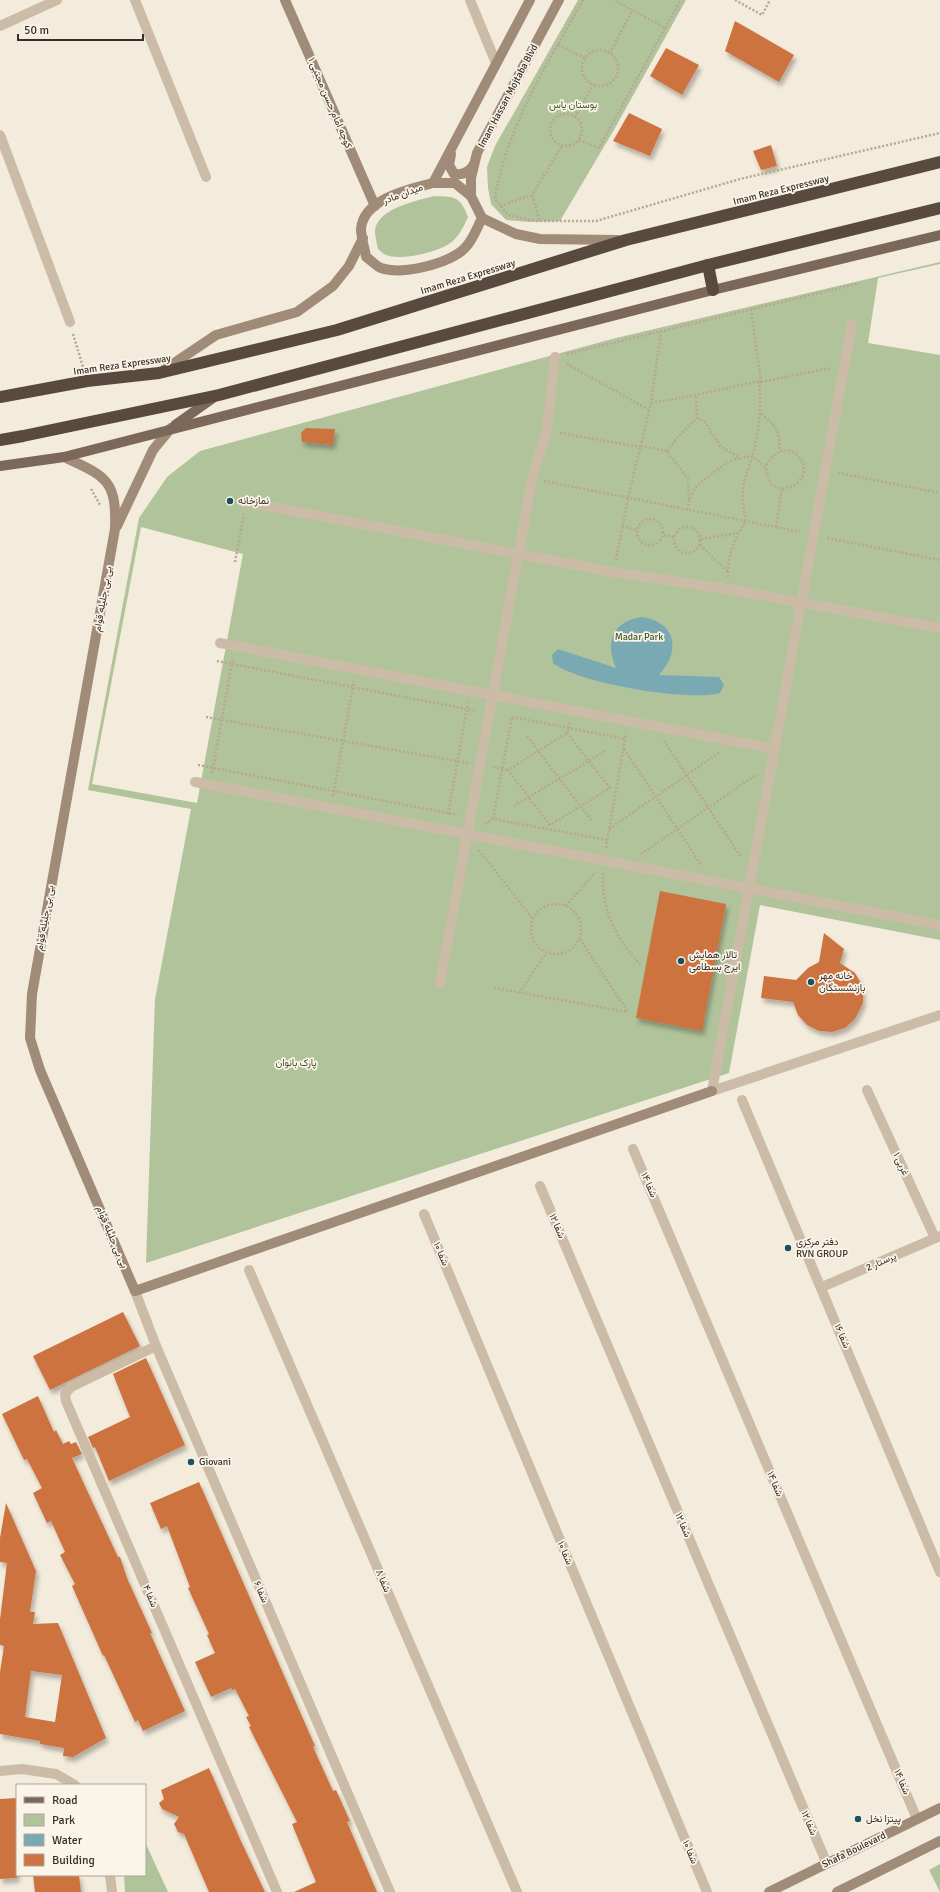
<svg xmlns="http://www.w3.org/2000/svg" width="940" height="1892" font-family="Signika,Vazirmatn,sans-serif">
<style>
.green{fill:#b1c39a;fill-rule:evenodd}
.water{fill:#79a9b2}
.building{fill:#cc7341;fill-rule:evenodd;filter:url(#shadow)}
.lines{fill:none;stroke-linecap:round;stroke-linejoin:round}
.path{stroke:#b8a691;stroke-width:2.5;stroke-dasharray:2 2;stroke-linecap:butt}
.street{stroke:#ccbca7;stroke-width:10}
.secondary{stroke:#a08b78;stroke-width:10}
.primary{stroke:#7b6858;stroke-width:10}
.highway{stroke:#594a3e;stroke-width:12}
.poi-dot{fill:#1b505c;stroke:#fbf4e8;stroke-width:1.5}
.labels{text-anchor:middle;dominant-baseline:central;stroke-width:3.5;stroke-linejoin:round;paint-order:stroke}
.street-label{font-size:10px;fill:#382f28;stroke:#fbf4e8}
.park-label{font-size:10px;fill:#41582a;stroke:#fbf4e8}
.poi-label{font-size:10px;fill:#382f28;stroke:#fbf4e8;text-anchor:start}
</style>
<defs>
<filter id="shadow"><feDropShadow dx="2.5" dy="4.5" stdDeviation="2" flood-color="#0004"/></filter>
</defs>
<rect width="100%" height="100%" fill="#f3ebdb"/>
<g class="green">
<path d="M578,0H686L615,128L560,221L530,222L506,220L491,204L488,188L487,167L495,146Z"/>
<path d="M434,196C455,197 460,196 468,217C464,226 460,234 453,241C440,252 402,261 386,255C383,254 381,251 378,249C377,244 375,236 375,231C377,208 417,201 434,196Z"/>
<path d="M940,262V264L878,278L868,343L940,355V940L760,905L729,1073L146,1263L155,999L191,809L88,790L139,518L167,477L200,451L616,338ZM141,527L243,554L197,803L92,784Z"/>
<path d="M145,1842L168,1892H125L124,1875H145Z"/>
<path d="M940,1864V1892L929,1870Z"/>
</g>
<path class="water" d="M642,617C677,622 681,652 659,675L719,677L724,685L720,693C690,702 577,683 553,663L552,655L558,649L616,668C605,643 612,621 642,617Z"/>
<g class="building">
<path d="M735,21L794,55L779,82L725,51Z"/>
<path d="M666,48L699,65L682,95L650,76Z"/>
<path d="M629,113L662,129L650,156L613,141Z"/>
<path d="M771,145L777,166L761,170L753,151Z"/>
<path d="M306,428L335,429L333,445L302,442L301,433Z"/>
<path d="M660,891L726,904L702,1031L636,1018Z"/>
<path d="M824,933L844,949L840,963L855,973L862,985L863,994V1003L855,1019L845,1028L832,1032L819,1031L807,1025L798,1015L793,1002L761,998L764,976L796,980L808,968L819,962Z"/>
<path d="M123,1312L140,1346L50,1390L33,1356Z"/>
<path d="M146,1358L185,1445L109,1481L95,1447L93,1448L88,1437L130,1417L113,1374Z"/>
<path d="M38,1396L54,1432L56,1430L63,1444L69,1441L71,1444L76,1442L82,1454L72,1458L118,1557H120L127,1578L152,1633H150L185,1711L143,1731L138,1720L135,1722L104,1655L103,1656L72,1586L75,1584L60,1555L65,1552L51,1521L47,1523L33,1493L42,1488L27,1459L24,1460L2,1414Z"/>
<path d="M199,1482L315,1746L313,1747L333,1791L336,1790L350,1821L347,1822L377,1892H294L316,1882L292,1824L297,1822L249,1727L251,1726L246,1717L249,1716L235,1689L232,1690L231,1688L211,1697L195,1662L215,1653L207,1635L209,1634L188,1588L190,1587L167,1526L161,1529L150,1503Z"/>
<path d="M6,1503L36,1571L30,1612H35L33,1624L58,1623L106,1738L73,1757L63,1756L64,1748L40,1744V1741L0,1734V1672L4,1646L0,1645V1619L7,1563L0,1562V1538ZM31,1671L62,1675L55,1722L25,1717Z"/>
<path d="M209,1768L240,1839L265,1892H209L184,1834L178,1832L174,1824L179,1817L162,1809L159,1803L164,1799L161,1790Z"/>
<path d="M17,1798V1878L0,1879V1799Z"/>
<path d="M33,1875H79L81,1892H35Z"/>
</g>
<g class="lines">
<g class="path">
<path d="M583,0C549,61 505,130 495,199L508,215L536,221H596L740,179L940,133"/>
<path d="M735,0L762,15L770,0"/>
<path d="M665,28L681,0"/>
<path d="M558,45L585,58"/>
<circle cx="600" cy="68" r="18"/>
<path d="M610,53L632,11"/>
<circle cx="566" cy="130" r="16"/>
<path d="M575,117L593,85"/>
<path d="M579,140L599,148L665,28L614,0"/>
<path d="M532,195L540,221"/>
<path d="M500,206L532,195L562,146"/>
<path d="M73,334L83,367"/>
<path d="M567,354L860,283"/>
<path d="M567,364L649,410"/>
<path d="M761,382L831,368"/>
<path d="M651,403L696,395L759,381"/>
<path d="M761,414C777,426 779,431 780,451"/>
<path d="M697,418L705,422L721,447L740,458L752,456L766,467C768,509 823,480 797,455C785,444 771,454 766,467"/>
<path d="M560,433L640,447"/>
<path d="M641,446L667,451L688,479L689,501"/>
<path d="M667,451L677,438L697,418L696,395"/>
<path d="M838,473L940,493"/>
<path d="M544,481L800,532"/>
<path d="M91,489L100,505"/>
<path d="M687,510C692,487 699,483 717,470C727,463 726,462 739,458"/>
<circle cx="650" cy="532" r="13"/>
<path d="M622,526L637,530"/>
<circle cx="687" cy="540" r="13"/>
<path d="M776,527L782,489"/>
<path d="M664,535L674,537"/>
<path d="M827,538L940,560"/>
<path d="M701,539L738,533"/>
<path d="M700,545L728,572"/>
<path d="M616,560L628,498L651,403L661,332"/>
<path d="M235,562L244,514"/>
<path d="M728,577C727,556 735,538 746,521C744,511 742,501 743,490C744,478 748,469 752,458C759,433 762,407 759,381L761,382L751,310"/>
<path d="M217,661L477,711"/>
<path d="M206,717L468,763"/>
<path d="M567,733L610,788L550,825L508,770L567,733L570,722"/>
<path d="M527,736L592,821"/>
<path d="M664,741L741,857"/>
<path d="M624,749L702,866"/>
<path d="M198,765L458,815"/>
<path d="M493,767L508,770"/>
<path d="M212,773L233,658"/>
<path d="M333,796L354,681"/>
<path d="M514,806L605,751"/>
<path d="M448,814L468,703"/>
<path d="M485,824L493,819"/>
<path d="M609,829L720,752"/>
<path d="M607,840L493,819L512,717L625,739"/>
<path d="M606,848L626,733"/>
<path d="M479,850L533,919"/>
<path d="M641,854L757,774"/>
<path d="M603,873C601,909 616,940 641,965"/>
<circle cx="556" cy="929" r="25"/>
<path d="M566,906L595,872"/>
<path d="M580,939L628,1012"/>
<path d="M494,988L628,1012"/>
<path d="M519,993L546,953"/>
</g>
<g class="street">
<path d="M135,0L206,177"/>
<path d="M470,0L496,63"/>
<path d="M0,26L57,0"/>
<path d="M0,135L70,322"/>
<path d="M852,324L712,1091L940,1015"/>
<path d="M246,502L613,572L733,590L940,628"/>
<path d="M220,643L775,749"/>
<path d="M195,782L940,925"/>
<path d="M440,984L532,479L547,430L555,357"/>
<path d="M867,1090L935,1238"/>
<path d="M742,1100L940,1572"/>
<path d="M633,1149L917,1819"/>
<path d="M540,1186L827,1864"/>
<path d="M424,1214L707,1892"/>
<path d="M249,1270L517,1892"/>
<path d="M822,1287L940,1236"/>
<path d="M135,1291L156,1346L390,1892"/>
<path d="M156,1346L71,1387L65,1394L66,1401L277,1892"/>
<path d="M0,1771L22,1769L56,1774L75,1785"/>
<path d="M110,1875L112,1892"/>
</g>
<g class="secondary">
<path d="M285,0L375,206"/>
<path d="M451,154L449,165L454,174C463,175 470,172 474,164"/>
<path d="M433,183H455L471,196L482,218C476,230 471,245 459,253C441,265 401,275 381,268C376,266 371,260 366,257C365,249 361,238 361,229C363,199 409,189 433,183Z"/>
<path d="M433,183L530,0"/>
<path d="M471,196V178L477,153L559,0"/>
<path d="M482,218L516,234L540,239L618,240"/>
<path d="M164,370L216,335L297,312L333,286L349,266L363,238"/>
<path d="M64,457C105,476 117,479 115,529L32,994L30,1038L40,1070L135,1291L712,1091"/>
<path d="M117,526L153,450L171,428"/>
<path d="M769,1892L940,1808"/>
<path d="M837,1892L940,1841"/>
</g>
<g class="primary">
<path d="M175,425L216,396"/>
<path d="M0,466L64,457L713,290L940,235"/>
</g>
<g class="highway">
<path d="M708,265L713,290"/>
<path d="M0,397L87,381L159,373L337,330L626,240L940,162"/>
<path d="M0,440L23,436L219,395L708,265L940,208"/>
</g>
</g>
<g class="poi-dot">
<circle cx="230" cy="501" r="4"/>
<circle cx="681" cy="961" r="4"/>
<circle cx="811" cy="982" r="4"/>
<circle cx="788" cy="1248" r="4"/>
<circle cx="191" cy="1462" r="4"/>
<circle cx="858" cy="1819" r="4"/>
</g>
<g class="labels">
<g class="street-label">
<text transform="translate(508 96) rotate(-62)">Imam Hassan Mojtaba Blvd</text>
<text transform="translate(330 103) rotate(67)">کوچه امام حسن مجتبی ۱</text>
<text transform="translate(781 190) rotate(-14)">Imam Reza Expressway</text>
<text transform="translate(403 194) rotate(-20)">میدان مادر</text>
<text transform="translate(468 277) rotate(-17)">Imam Reza Expressway</text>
<text transform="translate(122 365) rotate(-8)">Imam Reza Expressway</text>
<text transform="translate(103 599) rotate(-80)">بی بی جلیله قوام</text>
<text transform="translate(45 918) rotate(-80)">بی بی جلیله قوام</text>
<text transform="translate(901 1164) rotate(65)">۱ غربی</text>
<text transform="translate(649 1185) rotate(67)">شفا ۱۴</text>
<text transform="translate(557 1226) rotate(67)">شفا ۱۲</text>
<text transform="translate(112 1237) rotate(67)">بی بی جلیله قوام</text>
<text transform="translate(441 1254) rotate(67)">شفا ۱۰</text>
<text transform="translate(881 1262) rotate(-24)">پرستار 2</text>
<text transform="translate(842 1336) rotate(67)">شفا ۱۶</text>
<text transform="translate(775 1484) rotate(67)">شفا ۱۴</text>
<text transform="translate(683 1525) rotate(67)">شفا ۱۲</text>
<text transform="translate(565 1553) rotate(67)">شفا ۱۰</text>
<text transform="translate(383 1581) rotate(67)">شفا ۸</text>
<text transform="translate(261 1592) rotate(67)">شفا ۶</text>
<text transform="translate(150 1596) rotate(67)">شفا ۴</text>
<text transform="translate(902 1782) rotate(67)">شفا ۱۴</text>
<text transform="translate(809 1823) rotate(67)">شفا ۱۲</text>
<text transform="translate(854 1850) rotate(-26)">Shafa Boulevard</text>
<text transform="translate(690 1852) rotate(67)">شفا ۱۰</text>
</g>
<g class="park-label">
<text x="573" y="105">بوستان یاس</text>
<text x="639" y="637">Madar Park</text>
<text x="296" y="1063">پارک بانوان</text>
</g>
<g class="poi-label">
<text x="238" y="501">نمازخانه</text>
<text x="689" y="955">تالار همایش<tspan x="689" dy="12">ایرج بسطامی</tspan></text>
<text x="819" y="976">خانه مهر<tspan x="819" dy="12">بازنشستگان</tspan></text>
<text x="796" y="1242">دفتر مرکزی<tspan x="796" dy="12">RVN GROUP</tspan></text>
<text x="199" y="1462">Giovani</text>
<text x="866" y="1819">پیتزا نخل</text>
</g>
</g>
<rect x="16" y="1784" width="130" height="92" fill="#fbf4e8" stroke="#ada59b"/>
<rect x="24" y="1797" width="20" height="6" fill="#7b6858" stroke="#ada59b"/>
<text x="52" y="1804" font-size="12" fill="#382f28">Road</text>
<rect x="24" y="1814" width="20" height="12" fill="#b1c39a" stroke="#ada59b"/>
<text x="52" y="1824" font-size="12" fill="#382f28">Park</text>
<rect x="24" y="1834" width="20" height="12" fill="#79a9b2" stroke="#ada59b"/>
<text x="52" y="1844" font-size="12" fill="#382f28">Water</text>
<rect x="24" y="1854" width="20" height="12" fill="#cc7341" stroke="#ada59b"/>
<text x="52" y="1864" font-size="12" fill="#382f28">Building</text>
<path d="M18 34v6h125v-6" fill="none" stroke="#382f28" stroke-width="2"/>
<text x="24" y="34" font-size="12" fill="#382f28" stroke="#fbf4e8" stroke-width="3" paint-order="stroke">50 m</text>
</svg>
